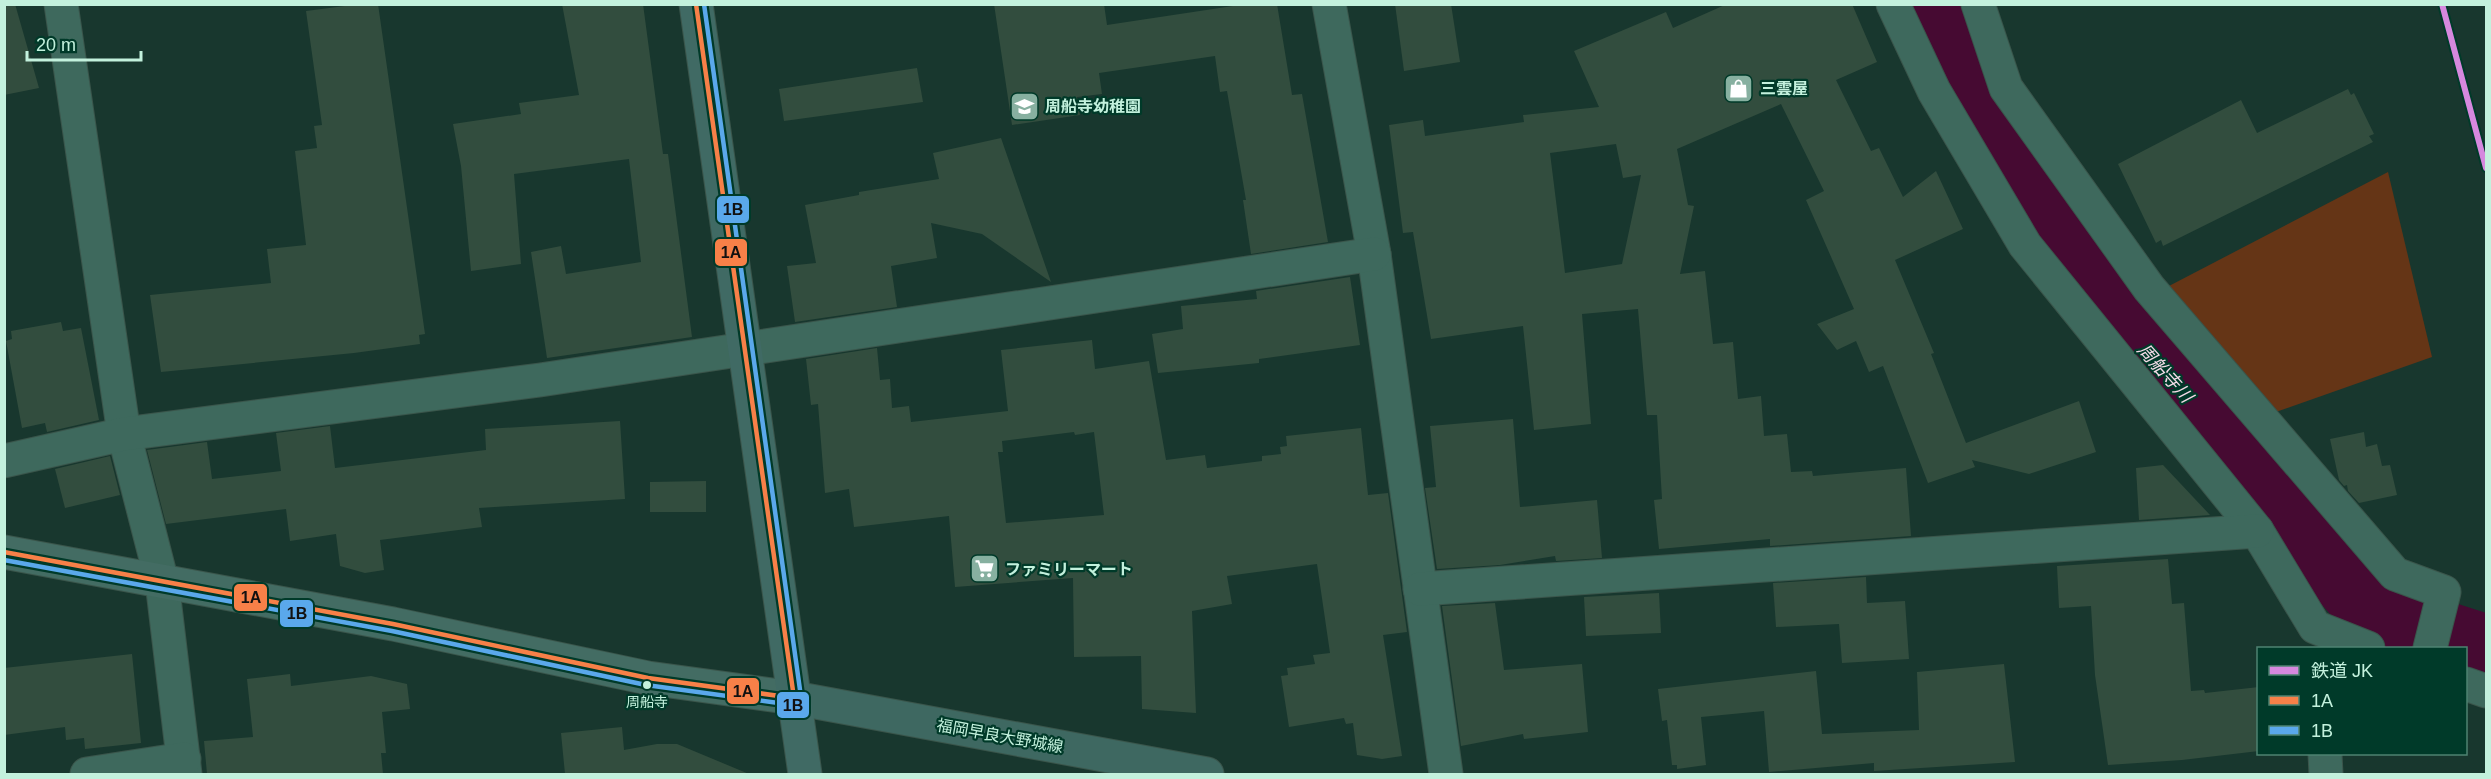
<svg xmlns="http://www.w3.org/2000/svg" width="2491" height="779" font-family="Arial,'Noto Sans JP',sans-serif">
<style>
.green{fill:#653516}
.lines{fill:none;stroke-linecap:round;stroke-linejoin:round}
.river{stroke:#460a32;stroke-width:69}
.building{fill:#324d3e;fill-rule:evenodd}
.minor-casing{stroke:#3a554b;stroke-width:35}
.secondary-casing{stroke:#3a554b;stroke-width:35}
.primary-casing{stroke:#3a554b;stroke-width:35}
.trunk-casing{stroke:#3a554b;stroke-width:35}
.minor{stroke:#3e695d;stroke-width:33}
.secondary{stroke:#436c63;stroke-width:33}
.primary{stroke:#3e6861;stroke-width:33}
.trunk{stroke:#406a64;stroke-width:33}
.bus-1-casing{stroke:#003a29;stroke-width:9}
.bus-2-casing{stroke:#003a29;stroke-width:9}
.bus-1{stroke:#f78048;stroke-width:4.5}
.bus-2{stroke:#5aa8eb;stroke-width:4.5}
.rail-1-casing{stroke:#003a29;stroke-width:10}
.rail-1{stroke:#d688de;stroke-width:6}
.bus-dot{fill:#c3f1dd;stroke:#003a29;stroke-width:2}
.labels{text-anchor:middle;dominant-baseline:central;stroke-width:4.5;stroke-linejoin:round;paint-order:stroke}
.bus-label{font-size:14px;fill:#c3f1dd;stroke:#003a29}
.poi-label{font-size:16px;font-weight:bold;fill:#c3f1dd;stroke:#003a29;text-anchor:start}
.street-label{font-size:16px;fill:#c3f1dd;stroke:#003a29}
.water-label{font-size:18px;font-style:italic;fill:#f6dce9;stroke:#003a29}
.line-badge{stroke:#003a29;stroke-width:2}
.pale-badge-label{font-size:16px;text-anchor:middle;font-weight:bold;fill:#111}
</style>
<rect width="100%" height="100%" fill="#18372e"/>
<path class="green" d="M2388,172L2432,357L2273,413L2169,286Z"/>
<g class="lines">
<path class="river" d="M1936,4L1967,75L2141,348L2244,459L2315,545L2376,614L2486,649"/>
</g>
<g class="building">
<path d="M4,4H15L39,88L4,95Z"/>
<path d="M360,4H378L425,334L419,335L420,344L354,353L161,372L150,295L271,283L267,249L306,245L295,151L317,148L314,126L322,125L306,11Z"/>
<path d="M562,4H643L663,154H668L692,337L547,358L531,252L561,246L566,274L641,262L629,159L514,174L521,264L471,271L461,166L453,124L521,114L519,103L579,95Z"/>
<path d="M994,4H1104L1107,25L1246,4H1277L1292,95L1302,94L1328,242L1251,254L1243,200H1246L1227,91L1220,92L1215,56L1099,73L1102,94L1077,97L1080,115L1012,125Z"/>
<path d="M1395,4H1451L1460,62L1404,71Z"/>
<path d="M1727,4H1852L1877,62L1836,80L1871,151L1879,148L1903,197L1936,171L1963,229L1895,260L1934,353L1931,354L1966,443L2079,401L2096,452L2029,474L1972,460L1975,467L1928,483L1883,366L1869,372L1856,341L1837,350L1817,324L1854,309L1806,200L1824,191L1781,104L1677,149L1688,205L1694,206L1680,274L1705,271L1713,344L1733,342L1738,399L1761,396L1764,436L1787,434L1791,472L1812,471L1813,476L1906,468L1911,536L1770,546V539L1659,549L1654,500L1662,499L1657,415H1647L1638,309L1582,314L1591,424L1534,430L1523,326L1431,339L1413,232L1403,233L1389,125L1423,120L1425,136L1524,122L1523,115L1599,107L1574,51L1666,12L1673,28ZM1616,144L1623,178L1641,175L1622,264L1565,273L1550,153Z"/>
<path d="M917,68L923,102L784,121L779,89Z"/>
<path d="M2348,89L2351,95L2354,93L2374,134L2369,136L2373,142L2163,246L2161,240L2156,243L2118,164L2241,100L2257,133Z"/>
<path d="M1001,138L1051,282L982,234L931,223L937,258L891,266L897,307L795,322L787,266L816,263L805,205L859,195V192L939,179L933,153Z"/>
<path d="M1350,277L1360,345L1259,359V363L1158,373L1152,334L1183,329L1181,306L1257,299L1256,291Z"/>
<path d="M61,322L63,331L81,328L99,420L47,432L45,423L22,428L6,341L12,339L11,331Z"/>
<path d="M1092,340L1095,369L1149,361L1166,460L1205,455L1207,468L1262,461V456L1281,454L1280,447L1287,446L1286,436L1361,428L1368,495L1388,493L1407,632L1383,635L1402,756L1382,759L1357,755L1353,723L1346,724L1344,718L1289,727L1281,676L1288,675L1287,668L1315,664L1313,655L1330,653L1317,564L1227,576L1232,604L1192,611L1196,713L1142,709L1141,656L1074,657L1073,578L955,587L949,516L854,527L849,489L825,493L818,404L811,405L806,359L877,348L880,380L890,379L892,408L909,406L911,422L1008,411L1001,350ZM1074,432L1075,435L1094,432L1104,515L1006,523L998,452H1003L1002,441Z"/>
<path d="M1513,419L1520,507L1597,500L1602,558L1556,561L1555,556L1500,565L1437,569L1425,488L1436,487L1430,426Z"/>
<path d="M620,421L625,499L479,508L482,527L380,540L384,570L365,573L340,566L336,534L290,541L286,509L166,524L147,450L207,442L212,479L281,471L276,433L330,426L335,468L486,450L485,429Z"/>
<path d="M2364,432L2366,447L2377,444L2382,466L2390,465L2397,495L2359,503L2348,491L2347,485L2344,486L2339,480L2330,439Z"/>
<path d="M110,456L120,495L65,508L55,469Z"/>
<path d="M2163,465L2210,515L2139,520L2136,468Z"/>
<path d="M706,481V512H650V482Z"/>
<path d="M2168,559L2172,604L2184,603L2191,691L2204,690L2205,693L2259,687V751L2182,760L2108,765L2095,675L2091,606L2059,608L2057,566Z"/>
<path d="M1866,577L1867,603L1905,601L1909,659L1842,663L1839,624L1776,627L1773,583Z"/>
<path d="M1659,593L1661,633L1586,636L1584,597Z"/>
<path d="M1495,603L1504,670L1582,664L1588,732L1524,739L1523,734L1461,746L1442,606Z"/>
<path d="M132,654L141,743L85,749L84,738L66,740L65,727L4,735V668Z"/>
<path d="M2004,664L2015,762L1874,771V763L1769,772L1764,711L1701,717L1706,765L1677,769V765H1672L1667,720L1662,721L1658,689L1816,671L1822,734L1919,730L1917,672Z"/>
<path d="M290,674L291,686L371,676L407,684L410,709L382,712L386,753H381L383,774H207L204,741L253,737L247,679Z"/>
<path d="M622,727L624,750L657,744H677L749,774H565L561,733Z"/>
</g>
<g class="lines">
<defs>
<g id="minor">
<path d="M61,4L124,434L162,582L185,774"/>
<path d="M1329,4L1374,254L1446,774"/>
<path d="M1893,4L1934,91L2025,245L2257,531L2315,627L2368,648"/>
<path d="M1978,4L2006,88L2149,288L2395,574L2444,592L2430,648"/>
<path d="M4,461L124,434L540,380L1374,254"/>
<path d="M1420,589L2257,531"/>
<path d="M2466,684L2486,691"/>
<path d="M2325,754L2326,774"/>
<path d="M87,774L184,759"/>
</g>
<path id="secondary" d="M4,552L393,624L648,678L794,698"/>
<path id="primary" d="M794,698L1207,774"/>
<path id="trunk" d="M696,4L805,774"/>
</defs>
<use href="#minor" class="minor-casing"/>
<use href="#secondary" class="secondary-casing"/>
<use href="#primary" class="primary-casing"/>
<use href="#trunk" class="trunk-casing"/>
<use href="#minor" class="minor"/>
<use href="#secondary" class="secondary"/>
<use href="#primary" class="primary"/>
<use href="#trunk" class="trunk"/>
<defs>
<path id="bus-1" d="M4,552L393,624L648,678L794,698L696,4"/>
<path id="bus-2" d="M4,560L392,631L646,685L793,705L798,704L801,697L704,4"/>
</defs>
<use href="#bus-1" class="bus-1-casing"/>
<use href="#bus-2" class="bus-2-casing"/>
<use href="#bus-1" class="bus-1"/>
<use href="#bus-2" class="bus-2"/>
<defs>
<path id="rail-1" d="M2442,4L2486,168"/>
</defs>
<use href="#rail-1" class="rail-1-casing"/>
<use href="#rail-1" class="rail-1"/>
</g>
<defs>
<symbol id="shop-square" viewBox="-11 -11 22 22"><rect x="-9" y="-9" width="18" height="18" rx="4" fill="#87b0a0" stroke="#003a29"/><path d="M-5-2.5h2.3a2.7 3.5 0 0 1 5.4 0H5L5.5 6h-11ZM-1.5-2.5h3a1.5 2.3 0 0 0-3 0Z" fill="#fff"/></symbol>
<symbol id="school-square" viewBox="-11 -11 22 22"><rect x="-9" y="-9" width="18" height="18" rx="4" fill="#87b0a0" stroke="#003a29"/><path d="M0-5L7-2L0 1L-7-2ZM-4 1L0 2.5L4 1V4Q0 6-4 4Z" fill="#fff"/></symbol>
<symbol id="supermarket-square" viewBox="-11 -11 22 22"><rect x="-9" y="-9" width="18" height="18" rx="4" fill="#87b0a0" stroke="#003a29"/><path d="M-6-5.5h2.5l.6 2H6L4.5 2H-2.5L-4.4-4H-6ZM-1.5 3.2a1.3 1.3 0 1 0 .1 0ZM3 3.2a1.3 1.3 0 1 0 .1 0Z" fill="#fff"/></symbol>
</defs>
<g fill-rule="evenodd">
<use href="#shop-square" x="1722" y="72" width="33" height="33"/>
<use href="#school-square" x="1008" y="90" width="33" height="33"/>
<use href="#supermarket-square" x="968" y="552" width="33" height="33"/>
</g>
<circle class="bus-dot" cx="647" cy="685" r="5"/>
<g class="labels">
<g class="bus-label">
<text x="647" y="702">周船寺</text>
</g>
<g class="poi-label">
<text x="1760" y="88">三雲屋</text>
<text x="1045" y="106">周船寺幼稚園</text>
<text x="1005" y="569">ファミリーマート</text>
</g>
<g class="street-label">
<text transform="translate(1000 736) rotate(10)">福岡早良大野城線</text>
</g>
<g class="water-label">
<text transform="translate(2165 373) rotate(48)">周船寺川</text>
</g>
</g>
<g class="line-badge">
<rect x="716" y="195" width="34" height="29" rx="6" fill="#5aa8eb"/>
<rect x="714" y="238" width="34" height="29" rx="6" fill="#f78048"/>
<rect x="233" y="583" width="35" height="29" rx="6" fill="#f78048"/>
<rect x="279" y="599" width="35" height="29" rx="6" fill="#5aa8eb"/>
<rect x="726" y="677" width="34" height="28" rx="6" fill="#f78048"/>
<rect x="776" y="691" width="34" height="28" rx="6" fill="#5aa8eb"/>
</g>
<g class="pale-badge-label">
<text x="733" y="215">1B</text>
<text x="731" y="258">1A</text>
<text x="251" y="603">1A</text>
<text x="297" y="619">1B</text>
<text x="743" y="697">1A</text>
<text x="793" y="711">1B</text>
</g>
<rect width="2491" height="779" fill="none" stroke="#c3f1dd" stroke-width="12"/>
<rect x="2257" y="647" width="210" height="108" fill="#003a29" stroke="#4e8371" stroke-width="1.5"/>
<rect x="2269" y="666" width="30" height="9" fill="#d688de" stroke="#4e8371" stroke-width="1.5"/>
<text x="2311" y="677" font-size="18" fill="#c3f1dd">鉄道 JK</text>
<rect x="2269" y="696" width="30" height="9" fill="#f78048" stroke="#4e8371" stroke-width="1.5"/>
<text x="2311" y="707" font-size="18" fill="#c3f1dd">1A</text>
<rect x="2269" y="726" width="30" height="9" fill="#5aa8eb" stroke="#4e8371" stroke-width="1.5"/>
<text x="2311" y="737" font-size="18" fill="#c3f1dd">1B</text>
<path d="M27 51v9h114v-9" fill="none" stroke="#c3f1dd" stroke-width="3"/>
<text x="36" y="51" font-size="18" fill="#c3f1dd" stroke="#003a29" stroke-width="4.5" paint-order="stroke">20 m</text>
</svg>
